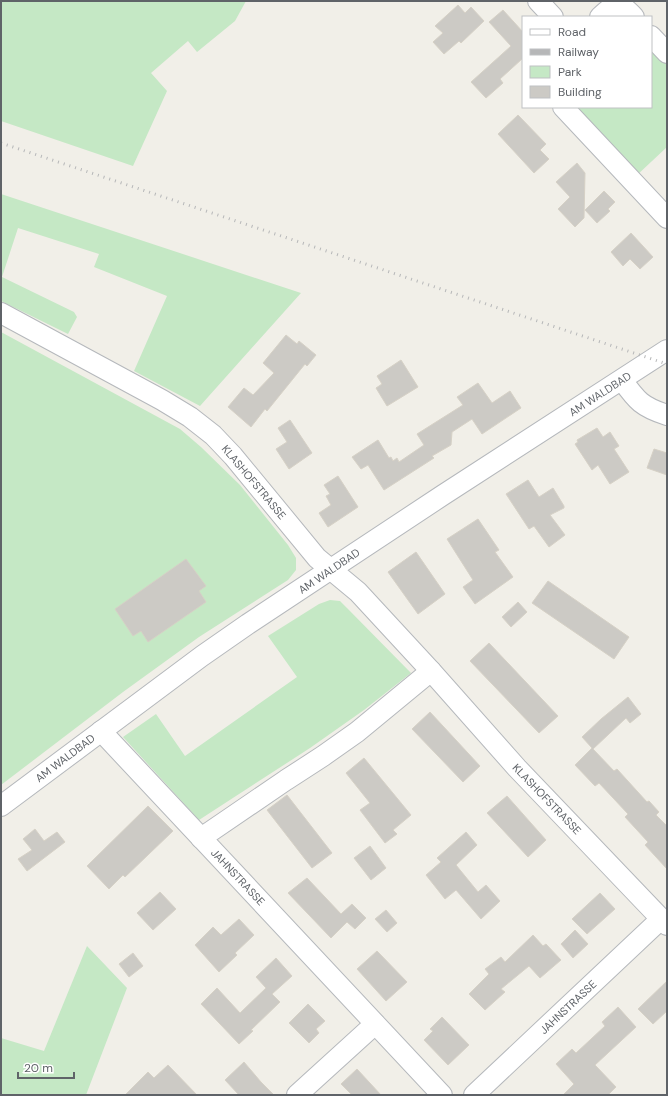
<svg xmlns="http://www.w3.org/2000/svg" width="668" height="1096" font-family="'DM Sans',sans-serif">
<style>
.green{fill:#c5e8c5}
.building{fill:#cccac5;stroke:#d6d1c6}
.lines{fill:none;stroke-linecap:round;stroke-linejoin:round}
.street-casing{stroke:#b5b8bc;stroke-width:22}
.street{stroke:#fff;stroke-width:20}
.rail{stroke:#b6b7b8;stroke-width:3;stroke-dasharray:1 5;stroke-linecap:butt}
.labels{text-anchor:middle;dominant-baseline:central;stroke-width:3;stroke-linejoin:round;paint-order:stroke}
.street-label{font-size:11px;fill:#5f6368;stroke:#fff}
</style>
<rect width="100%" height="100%" fill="#f1efe8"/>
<g class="green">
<path d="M1,1H246L235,21L197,52L188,41L151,73L167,91L133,166L1,121Z"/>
<path d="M651,46L667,63V147L636,176L571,107H651Z"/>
<path d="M1,194L301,293L200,406L134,371L167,296L94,267L99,254L18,228L2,277L74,312L77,317L68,334L1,301Z"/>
<path d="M1,332L180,429L201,447L240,485L288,545L296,558V570L288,580L199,637L123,692L1,785Z"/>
<path d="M330,600L340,601L347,608L411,673L364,710L310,748L199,820L123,737L156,714L185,756L297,677L268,636L319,604Z"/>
<path d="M87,946L127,988L86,1095H1V1038L44,1051Z"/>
</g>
<g class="building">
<path d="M458,5L465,13L471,7L484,21L461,43L459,41L444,54L433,42L443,33L435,26Z"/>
<path d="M503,10L523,32V60L522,59L500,79L503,83L486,98L471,82L511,46L489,22Z"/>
<path d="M518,115L546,144L540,150L549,159L534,173L498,134Z"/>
<path d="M577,163L585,173L584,218L575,227L558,209L570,197L556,182Z"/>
<path d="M604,191L615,202L608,209L610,211L597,223L585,210Z"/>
<path d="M631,233L653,257L640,269L630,259L623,266L611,252Z"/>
<path d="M286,335L297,344L299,341L316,355L307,366L305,364L267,411L265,409L251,427L228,407L244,388L253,395L274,373L263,363Z"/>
<path d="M401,360L418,387L387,406L376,388L382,384L377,376Z"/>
<path d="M478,383L492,403L510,391L521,408L482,434L472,419L452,432L451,445L432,456L434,458L384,490L368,465L361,469L352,457L378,440L389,458L391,457L393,461L397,458L399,462L424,445L417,434L463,405L457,397Z"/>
<path d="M290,420L312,453L289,469L276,449L287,442L278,428Z"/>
<path d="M597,428L603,437L610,432L619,446L614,449L629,472L610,484L598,465L592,470L575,444L578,442L577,440Z"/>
<path d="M654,449L667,453V475L647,468Z"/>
<path d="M338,476L358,507L328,527L319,513L331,505L326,496L330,494L324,485Z"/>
<path d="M528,480L539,497L553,488L564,506V508L550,515L565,535L549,547L534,526L529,529L506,494Z"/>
<path d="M478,519L499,550L495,552L513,577L475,604L463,587L473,580L447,539Z"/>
<path d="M416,552L445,594L418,614L388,572Z"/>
<path d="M186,559L206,586L199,591L206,602L148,642L141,631L133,636L115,609Z"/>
<path d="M548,581L629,637L614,659L532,603Z"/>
<path d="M518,602L527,612L511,627L502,617Z"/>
<path d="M489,643L558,716L539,733L470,661Z"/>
<path d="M628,697L641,714L630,723L626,718L593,749L614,771L617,769L647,802L649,801L659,812L656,815L667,826V869L645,845L648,842L625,817L628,814L599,783L595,786L575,765L592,748L582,737L601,719Z"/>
<path d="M430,712L480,766L463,782L412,729Z"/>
<path d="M364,758L411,815L393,830L397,834L385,843L360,810L370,803L346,773Z"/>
<path d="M287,795L332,853L312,868L267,810Z"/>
<path d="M507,796L546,840L528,857L487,813Z"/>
<path d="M148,806L173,831L125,877L123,875L109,889L87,866Z"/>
<path d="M35,829L44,841L57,832L65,842L27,871L18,859L32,850L23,839Z"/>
<path d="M466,832L477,845L456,865L478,892L486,885L500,901L481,919L456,890L445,899L426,875L441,862L437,858Z"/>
<path d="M370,846L386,868L371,880L354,858Z"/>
<path d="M307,878L341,914L352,904L366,918L355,929L347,922L331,938L288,893Z"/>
<path d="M160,892L176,909L153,930L137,913Z"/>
<path d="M600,893L615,909L587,934L572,919Z"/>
<path d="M386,910L397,923L387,932L375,919Z"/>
<path d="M239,919L254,935L235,953L237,955L219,972L195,945L213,927L221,935Z"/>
<path d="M575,930L588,944L573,958L561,944Z"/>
<path d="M533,935L543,946L546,944L561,960L540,978L529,966L501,989L505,992L485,1010L469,994L489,974L485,969L501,957L505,962Z"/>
<path d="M377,951L407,982L386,1001L357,969Z"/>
<path d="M133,953L143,966L129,977L119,964Z"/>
<path d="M276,958L292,976L272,994L280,1002L251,1030L253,1031L239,1044L201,1004L217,988L240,1013L266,988L256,977Z"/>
<path d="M667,981V1011L653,1024L638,1009Z"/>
<path d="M308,1004L325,1021L316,1029L319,1033L309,1043L289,1023Z"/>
<path d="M618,1007L636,1027L595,1065L616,1087L608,1095H563L574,1084L556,1064L572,1049L576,1053L605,1026L602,1022Z"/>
<path d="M442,1017L469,1045L448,1065L424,1040L433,1031L430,1029Z"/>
<path d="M244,1062L261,1082L274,1095H239L225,1080Z"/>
<path d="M168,1065L197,1095H125L148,1072L154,1078Z"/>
<path d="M357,1069L381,1095H352L341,1084Z"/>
</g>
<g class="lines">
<defs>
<g id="street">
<path d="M538,1L553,17"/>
<path d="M600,17C615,3 619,1 634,17"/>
<path d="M651,36L667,53"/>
<path d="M563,107L667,218"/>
<path d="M1,313L162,400L190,417L213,435L233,456L317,558L358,592L431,671L517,768L667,925"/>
<path d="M622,380C637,401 642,407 667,415"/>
<path d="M101,731L442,1095"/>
<path d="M1,806L202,656L248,624L443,495L667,350"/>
<path d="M201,838L286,780L323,756L357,732L431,671"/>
<path d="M297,1095L375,1024"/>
<path d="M474,1095L661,919"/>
</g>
</defs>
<use href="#street" class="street-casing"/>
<use href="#street" class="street"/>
<path class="rail" d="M1,143L667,364"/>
</g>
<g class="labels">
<g class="street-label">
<text transform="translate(600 394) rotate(-33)">AM WALDBAD</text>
<text transform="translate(254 482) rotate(50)">KLASHOFSTRASSE</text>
<text transform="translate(329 571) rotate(-34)">AM WALDBAD</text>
<text transform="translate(65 758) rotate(-37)">AM WALDBAD</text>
<text transform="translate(547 799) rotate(46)">KLASHOFSTRASSE</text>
<text transform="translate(238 877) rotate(47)">JAHNSTRASSE</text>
<text transform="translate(568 1007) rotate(-43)">JAHNSTRASSE</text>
</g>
</g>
<rect width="668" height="1096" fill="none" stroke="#5f6368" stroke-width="4"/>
<rect x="522" y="16" width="130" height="92" fill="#ffffff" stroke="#bfc1c3"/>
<rect x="530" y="29" width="20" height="6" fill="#ffffff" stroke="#bfc1c3"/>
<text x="558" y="36" font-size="12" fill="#5f6368">Road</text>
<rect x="530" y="49" width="20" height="6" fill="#b6b7b8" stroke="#bfc1c3"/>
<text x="558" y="56" font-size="12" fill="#5f6368">Railway</text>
<rect x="530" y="66" width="20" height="12" fill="#c5e8c5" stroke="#bfc1c3"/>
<text x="558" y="76" font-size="12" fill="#5f6368">Park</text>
<rect x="530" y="86" width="20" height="12" fill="#cccac5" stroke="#bfc1c3"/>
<text x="558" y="96" font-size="12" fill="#5f6368">Building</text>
<path d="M18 1072v6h56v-6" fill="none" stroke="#5f6368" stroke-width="2"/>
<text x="24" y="1072" font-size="12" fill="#5f6368" stroke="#ffffff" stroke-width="3" paint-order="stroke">20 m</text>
</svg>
